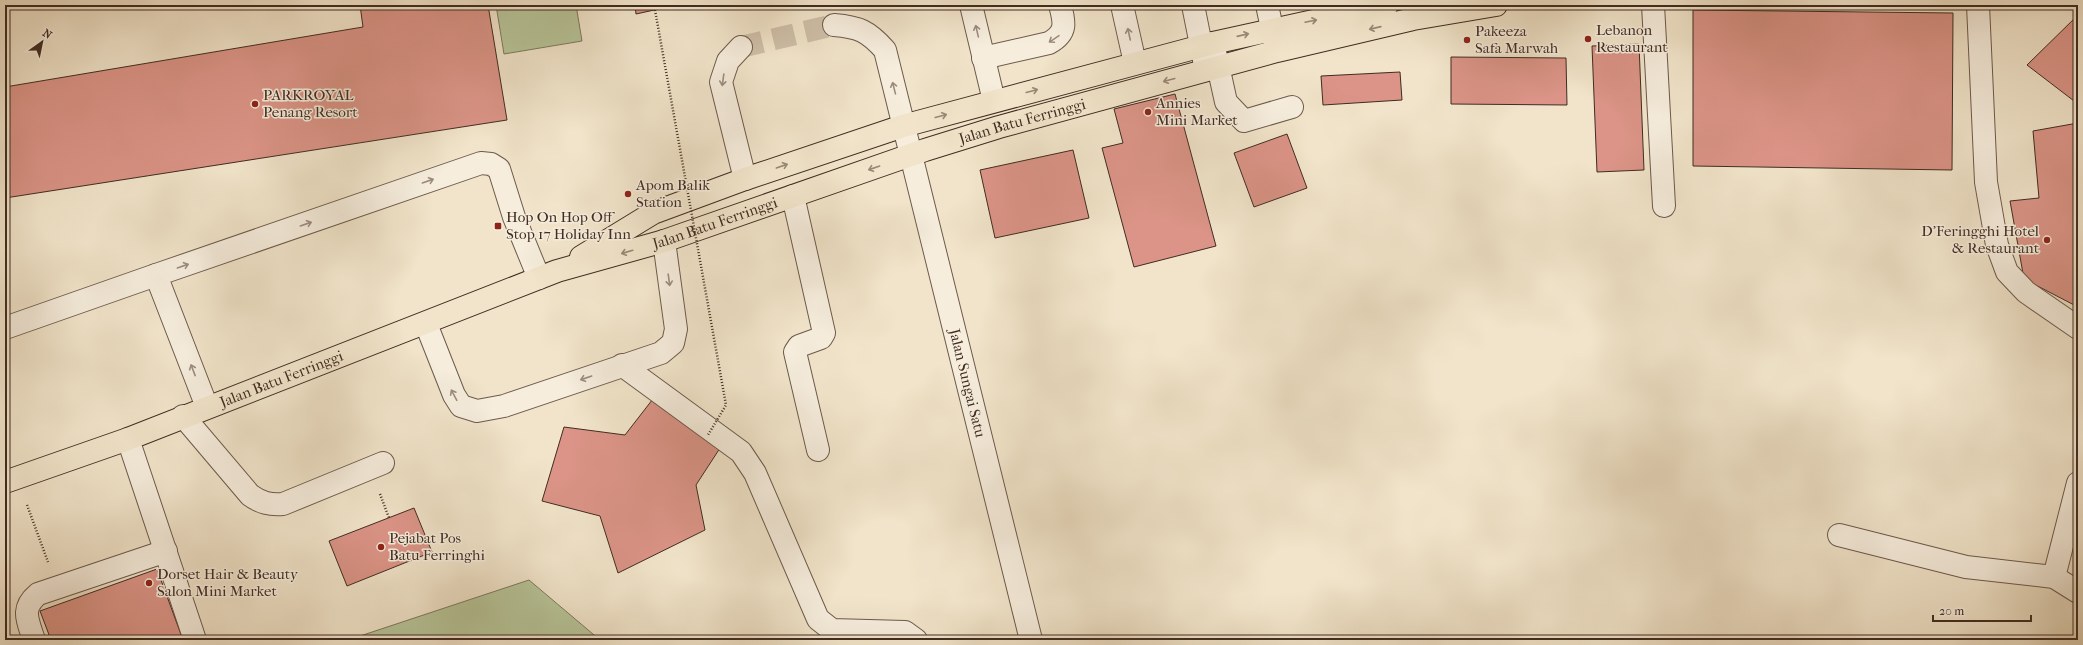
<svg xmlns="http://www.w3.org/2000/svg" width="2083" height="645" font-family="'IM FELL French Canon',serif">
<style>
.green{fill:#b7c599;stroke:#7c785e}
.building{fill:#db9487;stroke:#402c22}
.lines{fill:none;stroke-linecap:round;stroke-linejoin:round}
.minor-tunnel{stroke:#cebfa8;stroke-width:22;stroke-dasharray:22 11;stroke-linecap:butt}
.minor-casing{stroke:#6c5a4c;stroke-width:24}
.major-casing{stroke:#402c22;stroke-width:24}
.path{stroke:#402c22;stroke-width:2.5;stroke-dasharray:1 2;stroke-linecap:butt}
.minor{stroke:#f6eddd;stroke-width:22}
.major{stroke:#f1e4ca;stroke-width:22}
.path-bridge{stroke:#402c22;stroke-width:2.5;stroke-dasharray:1 2;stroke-linecap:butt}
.oneway{stroke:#988876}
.oneway2{stroke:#9b8c80}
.poi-dot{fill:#8f2418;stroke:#f6eddd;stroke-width:1.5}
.labels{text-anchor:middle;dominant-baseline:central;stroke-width:3;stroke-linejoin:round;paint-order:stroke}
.poi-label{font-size:15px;fill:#402c22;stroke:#f6eddd;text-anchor:start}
.street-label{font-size:15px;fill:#402c22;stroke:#f6eddd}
</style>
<rect width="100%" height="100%" fill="#f1e4ca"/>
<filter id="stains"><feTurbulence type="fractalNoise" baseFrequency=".005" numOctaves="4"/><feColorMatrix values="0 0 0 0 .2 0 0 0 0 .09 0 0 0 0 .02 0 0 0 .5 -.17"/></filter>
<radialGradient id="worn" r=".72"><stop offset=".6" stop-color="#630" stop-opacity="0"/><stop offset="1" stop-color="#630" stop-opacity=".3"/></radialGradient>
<g class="green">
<path d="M496,5H576L582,41L504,54Z"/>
<path d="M529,580L600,640H348Z"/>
</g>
<g class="building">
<path d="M360,5H488L507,120L5,198V87L363,27Z"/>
<path d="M635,5H677L636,14Z"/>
<path d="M1693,10L1953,13L1952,170L1693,166Z"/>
<path d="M2078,15V104L2027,65Z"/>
<path d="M1639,44L1644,170L1597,172L1592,46Z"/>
<path d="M1451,57L1566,58L1567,105L1451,104Z"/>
<path d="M1400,72L1402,100L1323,105L1321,76Z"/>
<path d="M1175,94L1216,246L1134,267L1102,148L1123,143L1114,109Z"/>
<path d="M2078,123V307L2024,279L2010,201L2039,198L2033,131Z"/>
<path d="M1287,134L1307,188L1254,207L1234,153Z"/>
<path d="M1073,150L1089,218L995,238L980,170Z"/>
<path d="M656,395L722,445L696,485L705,530L618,573L600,516L542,501L564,427L625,435Z"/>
<path d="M414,508L432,552L347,586L329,541Z"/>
<path d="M157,569L183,640H51L40,611Z"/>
</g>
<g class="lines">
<path class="minor-tunnel" d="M741,47L834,25"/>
<defs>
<g id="minor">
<path d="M971,5L994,101"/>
<path d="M1122,5L1135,63"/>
<path d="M1193,5L1205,65"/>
<path d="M1267,5L1276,47"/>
<path d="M1653,5L1664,206"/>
<path d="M1978,5L1986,182L1997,245L2007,272L2026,292L2078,328"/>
<path id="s1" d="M834,25C859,27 868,31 885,50L1031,640"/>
<path d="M1213,43L1226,102L1244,121L1292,107"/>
<path d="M741,47L728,61L721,82L745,179"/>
<path d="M983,58L1049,43C1067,33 1065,23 1060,5"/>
<path d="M793,196L824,333L821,338L799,346L795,352L818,450"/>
<path d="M426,324L454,395L461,406L477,411L504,406L661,353L673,343L676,329L664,241"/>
<path d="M5,328L156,275"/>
<path d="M622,365L741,452L755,473L818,619L832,630L905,632L916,640"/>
<path d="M207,407L156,275L481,163L491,164L499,169L514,217L539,278"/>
<path d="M183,416L250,495C261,503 270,505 283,504L383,463"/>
<path d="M128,439L195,640"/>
<path d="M1839,535L1966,567L2054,577L2078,592"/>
<path d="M2054,577L2078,483"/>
<path d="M34,640C28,621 20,609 38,594L166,551"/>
</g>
<g id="major">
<path d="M581,257L653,213L745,179L903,126L1213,43L1387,5"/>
<path id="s2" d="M5,482L128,439L557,271L664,241L925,150L999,127L1277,51L1413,19L1496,5"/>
</g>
</defs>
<use href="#minor" class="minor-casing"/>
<use href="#major" class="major-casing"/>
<g class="path">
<path d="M380,494L389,518"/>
<path d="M27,505L48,562"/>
</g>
<use href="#minor" class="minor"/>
<use href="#major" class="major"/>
<path class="path-bridge" d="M655,10L726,405L708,435"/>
</g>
<defs><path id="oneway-shaft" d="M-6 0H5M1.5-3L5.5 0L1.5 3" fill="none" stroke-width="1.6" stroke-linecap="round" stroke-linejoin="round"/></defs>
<g class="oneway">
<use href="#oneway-shaft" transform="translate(1311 21) rotate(-12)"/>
<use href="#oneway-shaft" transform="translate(1375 28) rotate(167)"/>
<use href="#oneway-shaft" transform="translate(1243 35) rotate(-13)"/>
<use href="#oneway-shaft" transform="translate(1169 80) rotate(165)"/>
<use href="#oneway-shaft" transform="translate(1032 91) rotate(-15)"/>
<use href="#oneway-shaft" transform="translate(941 116) rotate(-15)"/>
<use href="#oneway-shaft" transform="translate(782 166) rotate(-19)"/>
<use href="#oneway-shaft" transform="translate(874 168) rotate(161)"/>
<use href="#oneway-shaft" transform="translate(627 252) rotate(164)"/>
</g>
<g class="oneway2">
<use href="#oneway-shaft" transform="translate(977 31) rotate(-103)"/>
<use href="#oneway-shaft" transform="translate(1129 34) rotate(-102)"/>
<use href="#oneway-shaft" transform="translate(1054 39) rotate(146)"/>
<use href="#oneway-shaft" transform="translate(723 80) rotate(98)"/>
<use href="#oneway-shaft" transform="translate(894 88) rotate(-104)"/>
<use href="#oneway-shaft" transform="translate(428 181) rotate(-19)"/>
<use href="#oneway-shaft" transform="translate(306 224) rotate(-19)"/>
<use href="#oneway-shaft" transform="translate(183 266) rotate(-19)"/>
<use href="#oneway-shaft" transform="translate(669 280) rotate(82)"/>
<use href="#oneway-shaft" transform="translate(193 370) rotate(-111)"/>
<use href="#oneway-shaft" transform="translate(586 378) rotate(161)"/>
<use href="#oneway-shaft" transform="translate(454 395) rotate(-118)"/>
</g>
<g class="poi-dot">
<circle cx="1588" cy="39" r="4"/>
<circle cx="1467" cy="40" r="4"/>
<circle cx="255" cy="104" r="4"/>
<circle cx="1148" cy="112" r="4"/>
<circle cx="628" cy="194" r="4"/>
<rect x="494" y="222" width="8" height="8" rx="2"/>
<circle cx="2047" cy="240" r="4"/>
<circle cx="381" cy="547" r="4"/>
<circle cx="149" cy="583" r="4"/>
</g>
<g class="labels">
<g class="poi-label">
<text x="1596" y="30">Lebanon<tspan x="1596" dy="17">Restaurant</tspan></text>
<text x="1475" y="31">Pakeeza<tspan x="1475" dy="17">Safa Marwah</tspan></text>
<text x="263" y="95">PARKROYAL<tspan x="263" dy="17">Penang Resort</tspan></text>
<text x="1156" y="103">Annies<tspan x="1156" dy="17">Mini Market</tspan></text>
<text x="636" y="185">Apom Balik<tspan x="636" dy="17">Station</tspan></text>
<text x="506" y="217">Hop On Hop Off<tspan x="506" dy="17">Stop 17 Holiday Inn</tspan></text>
<text x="2039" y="231" text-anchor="end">D'Feringghi Hotel<tspan x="2039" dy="17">&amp; Restaurant</tspan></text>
<text x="389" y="538">Pejabat Pos<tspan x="389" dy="17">Batu Ferringhi</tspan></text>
<text x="157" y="574">Dorset Hair &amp; Beauty<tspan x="157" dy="17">Salon Mini Market</tspan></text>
</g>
<g class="street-label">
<text stroke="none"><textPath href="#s2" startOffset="1080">Jalan Batu Ferringgi</textPath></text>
<text stroke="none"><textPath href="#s2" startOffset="756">Jalan Batu Ferringgi</textPath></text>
<text stroke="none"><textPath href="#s2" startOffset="295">Jalan Batu Ferringgi</textPath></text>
<text stroke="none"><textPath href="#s1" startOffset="402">Jalan Sungai Satu</textPath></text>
</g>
</g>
<rect width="2083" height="645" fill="none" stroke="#f1e4ca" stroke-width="20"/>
<rect x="6" y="6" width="2071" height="633" fill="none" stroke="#402c22" stroke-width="2"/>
<rect x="10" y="10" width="2063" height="625" fill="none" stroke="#402c22"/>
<g transform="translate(42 42) rotate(33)" stroke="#f6eddd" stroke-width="3" paint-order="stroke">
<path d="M0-3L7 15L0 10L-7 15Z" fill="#402c22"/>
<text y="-6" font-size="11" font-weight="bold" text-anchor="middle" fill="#402c22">N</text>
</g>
<path d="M1933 615v6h98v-6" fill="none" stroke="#402c22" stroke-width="2"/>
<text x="1939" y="615" font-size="12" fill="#402c22" stroke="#f6eddd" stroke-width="3" paint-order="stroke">20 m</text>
<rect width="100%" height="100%" filter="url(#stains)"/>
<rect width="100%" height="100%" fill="url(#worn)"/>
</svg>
